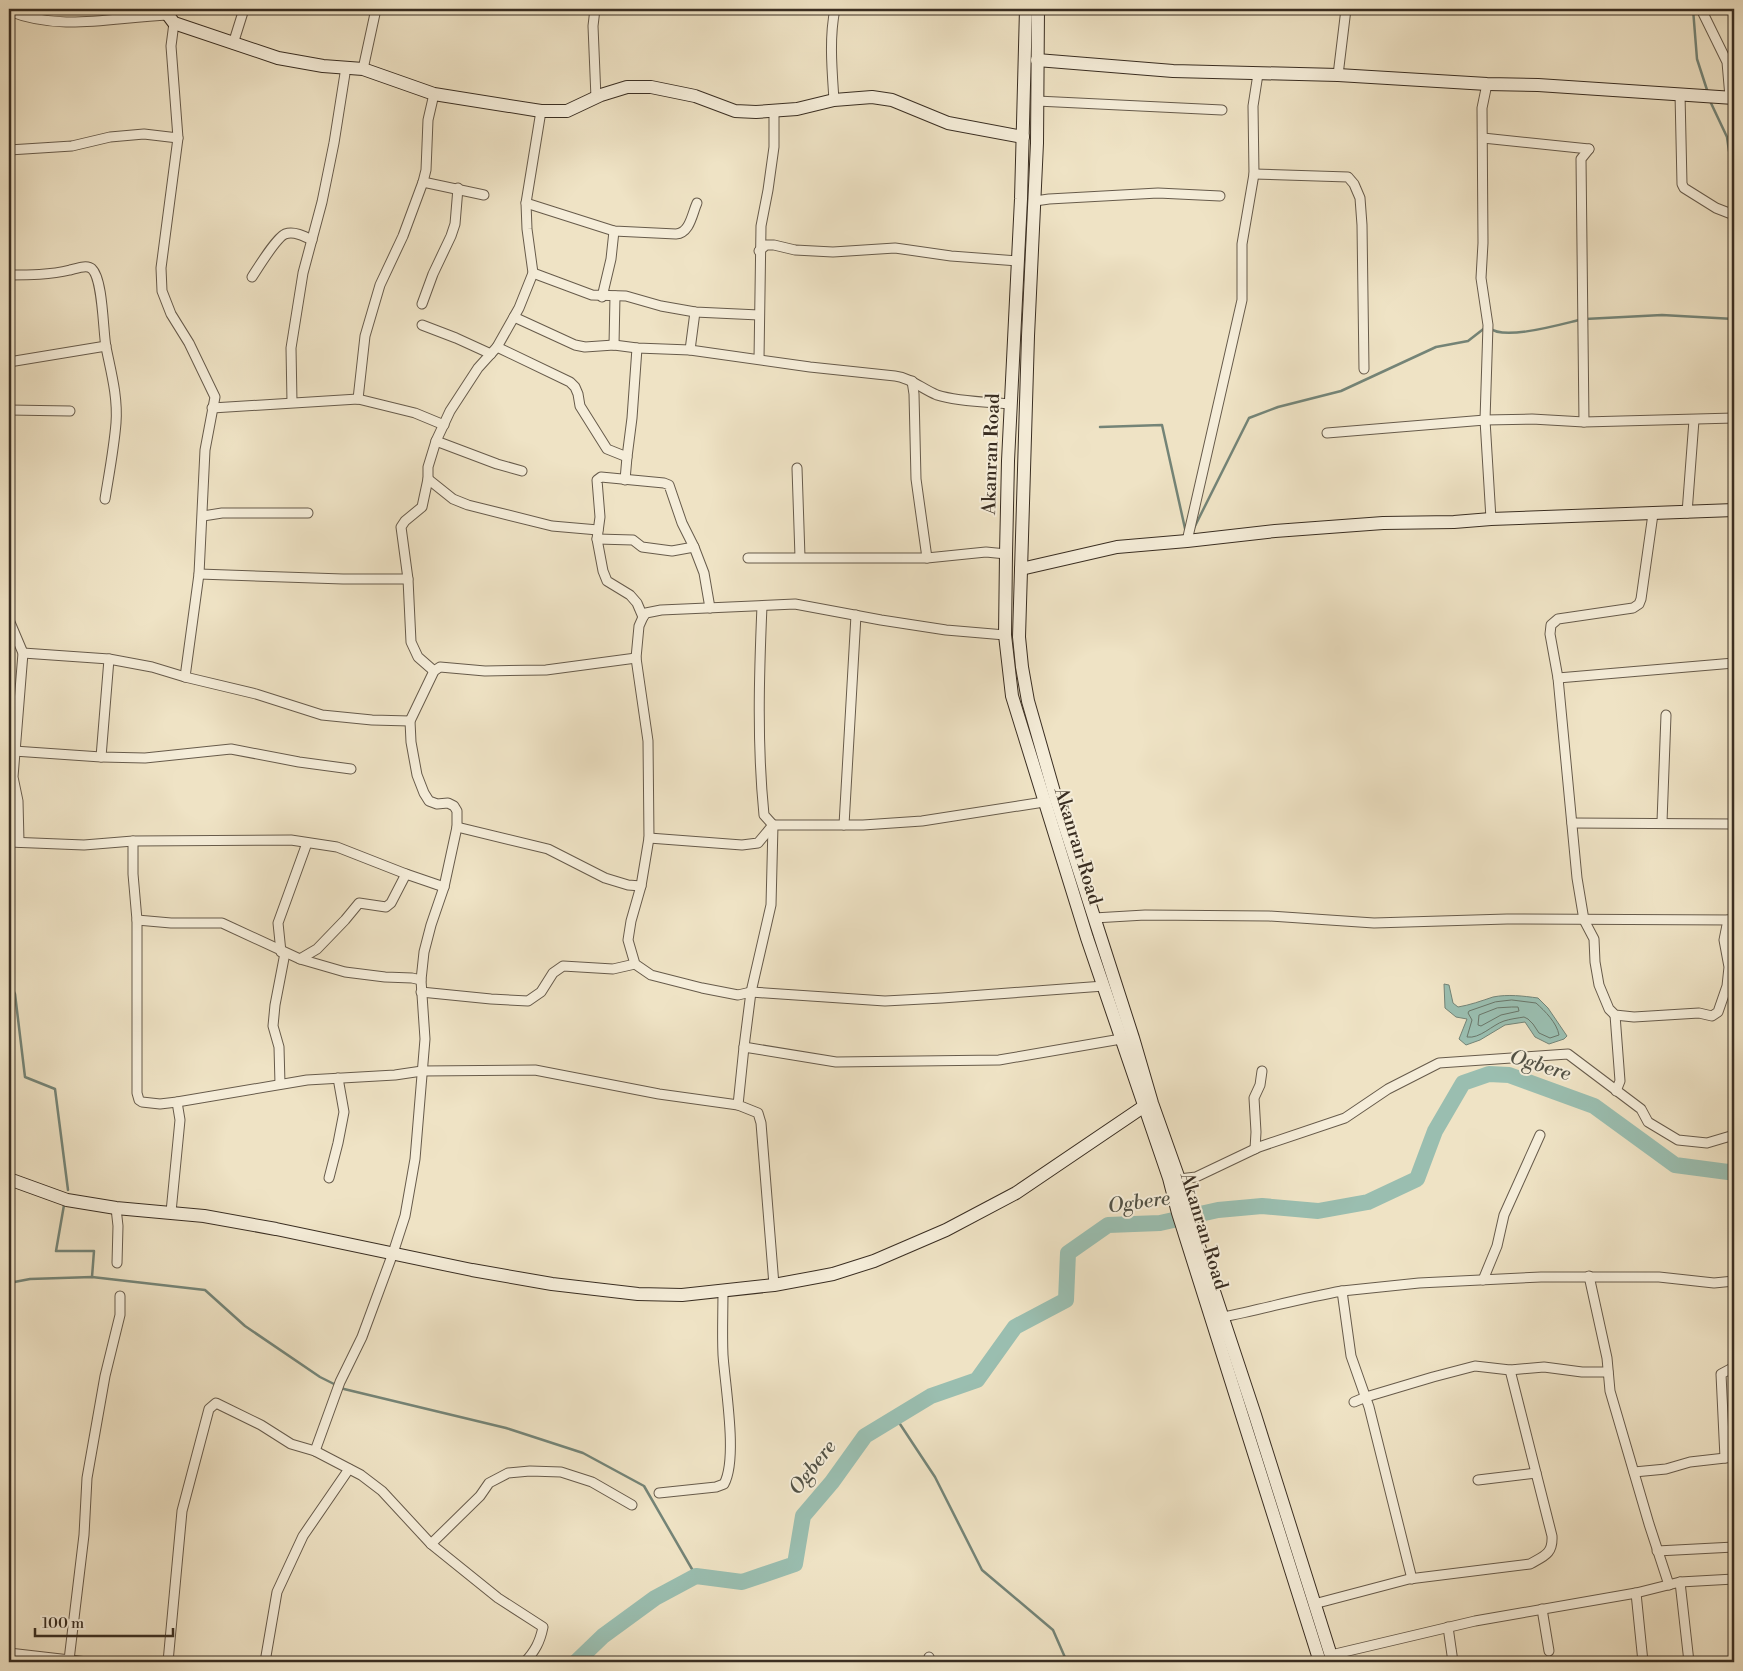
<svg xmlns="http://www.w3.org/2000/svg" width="1743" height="1671" font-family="'Libre Bodoni',serif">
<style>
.water{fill:#9abeb0;stroke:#748477}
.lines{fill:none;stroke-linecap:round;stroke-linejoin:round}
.shore{stroke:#6a7669;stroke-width:1}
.stream{stroke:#748477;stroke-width:2.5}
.river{stroke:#9abeb0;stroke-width:16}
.street-casing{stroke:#675b4b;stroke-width:11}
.secondary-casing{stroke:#3a2e22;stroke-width:14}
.street{stroke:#f5edd9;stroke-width:9}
.secondary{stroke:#f5edd9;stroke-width:12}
.labels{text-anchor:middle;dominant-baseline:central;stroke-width:4;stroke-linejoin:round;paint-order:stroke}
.street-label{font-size:19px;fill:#3a2e22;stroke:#f5edd9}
.water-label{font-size:20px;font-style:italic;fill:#525246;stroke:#f5edd9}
</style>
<rect width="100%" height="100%" fill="#efe3c5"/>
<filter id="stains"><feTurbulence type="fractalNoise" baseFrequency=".004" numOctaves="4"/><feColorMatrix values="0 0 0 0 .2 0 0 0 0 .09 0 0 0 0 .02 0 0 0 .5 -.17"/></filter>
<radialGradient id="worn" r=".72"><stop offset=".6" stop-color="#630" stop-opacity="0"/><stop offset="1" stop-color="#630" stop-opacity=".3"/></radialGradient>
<path class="water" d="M1444,984L1449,985L1453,1003L1458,1007C1470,1005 1481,1001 1493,997C1508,994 1523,996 1538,998L1548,1008L1567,1036L1564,1039L1549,1044L1535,1037L1525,1022L1505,1025L1480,1040L1466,1045L1459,1039L1467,1019L1456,1017L1445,1008Z"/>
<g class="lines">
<g class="shore">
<path d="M1512,1000L1536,1003C1545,1011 1557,1023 1559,1035L1550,1038L1539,1033L1533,1024L1528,1019L1524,1017C1518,1018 1510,1019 1504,1021C1492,1025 1480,1039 1467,1037L1472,1020L1468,1013L1469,1011L1495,1002Z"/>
<path d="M1512,1007H1518L1519,1011L1501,1015L1481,1026L1478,1025L1479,1015L1497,1008Z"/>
</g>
<g class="stream">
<path d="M1693,9L1697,59L1708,93"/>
<path d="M1710,101L1727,137L1729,151L1734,164"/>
<path d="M1585,319L1662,315L1734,319"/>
<path d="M1490,328C1503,341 1562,324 1579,320"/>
<path d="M1100,427L1162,425L1186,533"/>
<path d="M1194,528L1249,418L1278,407L1341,391L1436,347L1468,341L1486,327"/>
<path d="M9,981L15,994L25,1077L55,1089L68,1190"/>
<path d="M64,1205L56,1251H94L92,1277"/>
<path d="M9,1283L30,1279L92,1277L205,1290L245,1326L320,1377L344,1389L506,1428L583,1453L644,1486L696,1576"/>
<path d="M896,1418L935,1477L982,1570L1053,1630L1067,1662"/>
</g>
<path class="river" d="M576,1662L603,1636L655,1598L696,1576L742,1582L795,1564L803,1516L832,1482L865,1436L931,1396L977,1380L1015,1327L1066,1300L1068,1253L1108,1225L1160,1223L1218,1210L1262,1206L1318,1211L1368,1202L1417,1179L1435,1131L1463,1083L1489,1074L1509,1075L1594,1106L1675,1165L1728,1172L1734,1171"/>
<defs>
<g id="street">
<path d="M595,9L593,26L596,98"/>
<path d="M1701,9L1727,62L1730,97"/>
<path d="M9,11C61,32 113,17 168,15"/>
<path d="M174,23L171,46L178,138L161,268L162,291L171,314L189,343L215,397L205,450L199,574L185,677"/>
<path d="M233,44L244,9"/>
<path d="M363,69L376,9"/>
<path d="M1338,75L1346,9"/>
<path d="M1487,84L1482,108L1483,243L1481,278L1488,325L1485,420L1491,519"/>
<path d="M1680,94L1682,184L1684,188L1716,208L1734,215"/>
<path d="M834,100C832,70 829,38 835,9"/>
<path d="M1037,101L1222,110"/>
<path d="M1483,138L1589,149"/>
<path d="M9,150L72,146L110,137L144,134L178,138"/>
<path d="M1254,174L1348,177L1354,184L1360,198L1362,225L1364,369"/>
<path d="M423,182L484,195"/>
<path d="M1035,201L1049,199L1158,193L1220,196"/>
<path d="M526,203L614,231L676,234C690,233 692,214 697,203"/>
<path d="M759,251L766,245H774L795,250L833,252L895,248L951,256L1018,261"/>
<path d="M533,273L592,295L626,296L661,306L695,312L759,315"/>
<path d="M9,275C29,275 50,275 70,270C75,269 87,264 92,269C103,279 103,331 106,347C111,372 118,397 116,423C114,448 109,474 105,499"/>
<path d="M252,277C258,268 276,238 285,234C294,231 304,236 312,240"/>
<path d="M602,297L611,259L614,231"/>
<path d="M422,304L433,274L451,236L455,224L458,188"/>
<path d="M514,317L575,345L585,347L614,345L637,348L690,350L810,367L895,376C911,378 922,389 937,395C959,402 989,402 1011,404"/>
<path d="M422,325L456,338L491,354"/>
<path d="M614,345L615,296"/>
<path d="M497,347L570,382L575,387L578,394L580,406L607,449L627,457"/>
<path d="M690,350L695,312"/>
<path d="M759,359L761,226L768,190L774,147V111"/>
<path d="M9,362L106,346"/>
<path d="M912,381L914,394L916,479L927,558"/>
<path d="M358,399L365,336L380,285L403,236L423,182L426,170L428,120L434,94"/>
<path d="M292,402L291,348L303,273L322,202L334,143L346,67"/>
<path d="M212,408L358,399L415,413L444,425"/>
<path d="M9,410L70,411"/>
<path d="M1584,422L1581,159L1589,149"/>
<path d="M1327,433L1485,420L1532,419L1584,422L1734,418"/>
<path d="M436,441L497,464L522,471"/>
<path d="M797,468L800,557"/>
<path d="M428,479L453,499L468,505L552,526L598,530"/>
<path d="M625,480L627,457L632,418L637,348"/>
<path d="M1687,513L1694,420"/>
<path d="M1653,514L1641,599L1639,604L1633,608L1558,619L1551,625L1550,634L1558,678L1577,878L1584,920L1594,939L1595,962L1599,985L1609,1009L1615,1015L1634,1017L1699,1013L1712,1016L1718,1012L1727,986L1729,967L1724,940L1728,920"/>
<path d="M203,516L222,513H308"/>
<path d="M597,539L633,540L642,547L672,551L694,547"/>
<path d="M1187,541L1242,300V244L1254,174L1253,106L1258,74"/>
<path d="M748,558H927L986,552L1006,554"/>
<path d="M199,574L343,579H408"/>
<path d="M762,606C759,676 757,745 764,815L773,825L771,905L751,992L744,1047L738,1105L758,1113L761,1123L774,1285"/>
<path d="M643,617L637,603L630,595L607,581L603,571L597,539L600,517L597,480L601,477L664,483L669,485L682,523L694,547L704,573L710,608"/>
<path d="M9,620L23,653L13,777L18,801L19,842"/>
<path d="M1005,635L946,630L881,620L795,604L661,610L646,613L643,617L639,626L636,658L648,741L649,838L641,886L631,921L628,940L635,964L651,975L702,988L738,995L751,992L885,1001L942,998L1104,986"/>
<path d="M23,653L109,659L152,667L185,677L256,694L322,715L372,720L410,721"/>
<path d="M434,671L418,657L411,642L408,579L401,527L405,521L422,507L428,479V467L436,441L450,411L478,368L497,347L519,308L533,273L527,229L526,203L541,111"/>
<path d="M1558,678L1734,663"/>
<path d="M14,751L101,757L145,758L231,749L299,762L351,769"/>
<path d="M101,757L109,659"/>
<path d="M1662,822L1666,715"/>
<path d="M1572,823L1734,824"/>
<path d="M844,825L856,615"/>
<path d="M457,827L548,849L605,878L628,885L641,886"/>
<path d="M649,838L742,845L758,843L773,825H863L922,821L1044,802"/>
<path d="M133,841V874L137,920V1093L139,1100L142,1102L160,1104L177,1102L307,1080L395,1075L422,1071L535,1070L659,1094L738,1105"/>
<path d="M9,842L84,845L133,841L291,840L337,847L406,874L444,887"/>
<path d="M1094,918L1145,915L1269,916L1374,923L1507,919L1734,920"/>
<path d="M137,920L171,923H222L300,959L345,972L385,977L412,978L421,980"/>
<path d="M281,952L278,923L307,843"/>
<path d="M300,959L317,949L345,920L359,903L386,907L391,903L406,874"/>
<path d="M421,992L491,999L528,1001L541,992L553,973L563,966L613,969L635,964"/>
<path d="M1615,1015L1620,1081L1616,1091"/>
<path d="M744,1047L836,1062L999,1060L1121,1039"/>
<path d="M280,1084L279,1047L273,1026L275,1005L285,953"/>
<path d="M1255,1149L1256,1132L1254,1098L1260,1085L1262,1071"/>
<path d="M329,1178L338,1143L344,1112L338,1078"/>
<path d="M1179,1179L1196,1177L1259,1147L1345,1118L1388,1089L1439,1063L1568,1054L1641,1109L1648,1122L1678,1140L1707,1143L1734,1135"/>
<path d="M116,1208L118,1226L117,1263"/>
<path d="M171,1212L180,1120L177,1102"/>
<path d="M1589,1276L1607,1358L1610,1391L1649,1524L1669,1585"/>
<path d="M1483,1280L1497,1246L1504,1215L1540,1135"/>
<path d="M1342,1291L1419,1283L1541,1277H1659L1714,1283L1734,1281"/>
<path d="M1223,1317C1263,1309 1302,1298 1342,1291L1351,1356L1369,1407L1412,1579"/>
<path d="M1354,1402L1366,1397L1433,1377L1475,1366L1510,1370L1544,1367L1582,1372H1608"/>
<path d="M315,1451L340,1382L362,1337L393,1253L405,1216L415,1159L425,1039L421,980L424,952L431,925L444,887L457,827V811L454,806L448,803L437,804L429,801L424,793L417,775L411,742L410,721L434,671L440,667L485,671L546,670L636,658"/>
<path d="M1725,1458L1721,1374L1734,1367"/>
<path d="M1634,1472L1666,1469L1690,1462L1734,1457"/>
<path d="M1478,1480L1536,1473"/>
<path d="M659,1493L716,1487L724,1484C738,1459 725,1386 723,1355C722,1334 723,1312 723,1290"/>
<path d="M431,1544L480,1496L489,1483L508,1473L530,1471L561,1472L592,1482L632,1505"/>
<path d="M1657,1551L1734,1547"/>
<path d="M1680,1582L1689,1662"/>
<path d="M1636,1593L1643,1662"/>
<path d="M1314,1604L1409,1579L1530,1564C1544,1556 1553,1554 1552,1536L1510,1370"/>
<path d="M1542,1609L1549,1651"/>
<path d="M1448,1627L1453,1662"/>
<path d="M9,1653L87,1662"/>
<path d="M1331,1655L1475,1621L1636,1593L1680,1582L1734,1579"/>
<path d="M929,1657L931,1662"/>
<path d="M69,1660L84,1535L87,1478L105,1376L120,1315V1296"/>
<path d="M168,1662L182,1511L209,1409L216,1403L261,1425L291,1444L315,1451L361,1475L382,1491L431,1544L498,1598L543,1627C540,1642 535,1651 525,1662"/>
<path d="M265,1662L277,1592L303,1536L349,1469"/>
</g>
<g id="secondary">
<path d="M167,9L168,15L174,23L278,58L323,66L363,69L434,94L541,111H567L601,95L627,87H651L695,96L735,111L756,112L797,109L834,100L872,97L892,100L948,123L1023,137"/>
<path d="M1026,9L1021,199L1008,461L1006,554L1005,635L1012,696L1087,938L1169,1178L1178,1213L1320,1662"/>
<path d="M1038,9L1037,143L1028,336L1019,637L1022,667L1028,701L1056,799L1133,1038L1152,1103L1179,1179L1187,1210L1255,1415L1333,1662"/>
<path d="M1037,60L1173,71L1338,75L1487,84L1538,85L1734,98"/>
<path d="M1021,569L1117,547L1187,541L1275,531L1383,523L1454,522L1491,519L1734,510"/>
<path d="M9,1179L67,1200L116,1208L204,1216L276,1229L472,1270L552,1284L638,1294L682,1295L774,1285L833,1274L874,1261L946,1230L1016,1193L1143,1107"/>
</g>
</defs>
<use href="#street" class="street-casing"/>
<use href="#secondary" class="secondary-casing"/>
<use href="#street" class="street"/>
<use href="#secondary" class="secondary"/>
</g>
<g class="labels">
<g class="street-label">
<text transform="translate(991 454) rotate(-88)">Akanran Road</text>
<text transform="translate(1078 846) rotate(73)">Akanran Road</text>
<text transform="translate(1204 1231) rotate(73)">Akanran Road</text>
</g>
<g class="water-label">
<text transform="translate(1540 1066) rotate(17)">Ogbere</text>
<text transform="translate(1139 1203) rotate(-8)">Ogbere</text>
<text transform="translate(813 1468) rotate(-52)">Ogbere</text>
</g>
</g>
<rect width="1743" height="1671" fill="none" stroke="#efe3c5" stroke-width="30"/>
<rect x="10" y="10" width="1723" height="1651" fill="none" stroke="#3a2e22" stroke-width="2.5"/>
<rect x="15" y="15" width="1713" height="1641" fill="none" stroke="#3a2e22"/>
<path d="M35 1628v8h138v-8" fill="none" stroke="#3a2e22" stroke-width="2.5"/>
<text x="42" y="1628" font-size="15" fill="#3a2e22" stroke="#f5edd9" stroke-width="4" paint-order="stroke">100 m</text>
<rect width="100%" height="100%" filter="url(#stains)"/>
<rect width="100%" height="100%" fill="url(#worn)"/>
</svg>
